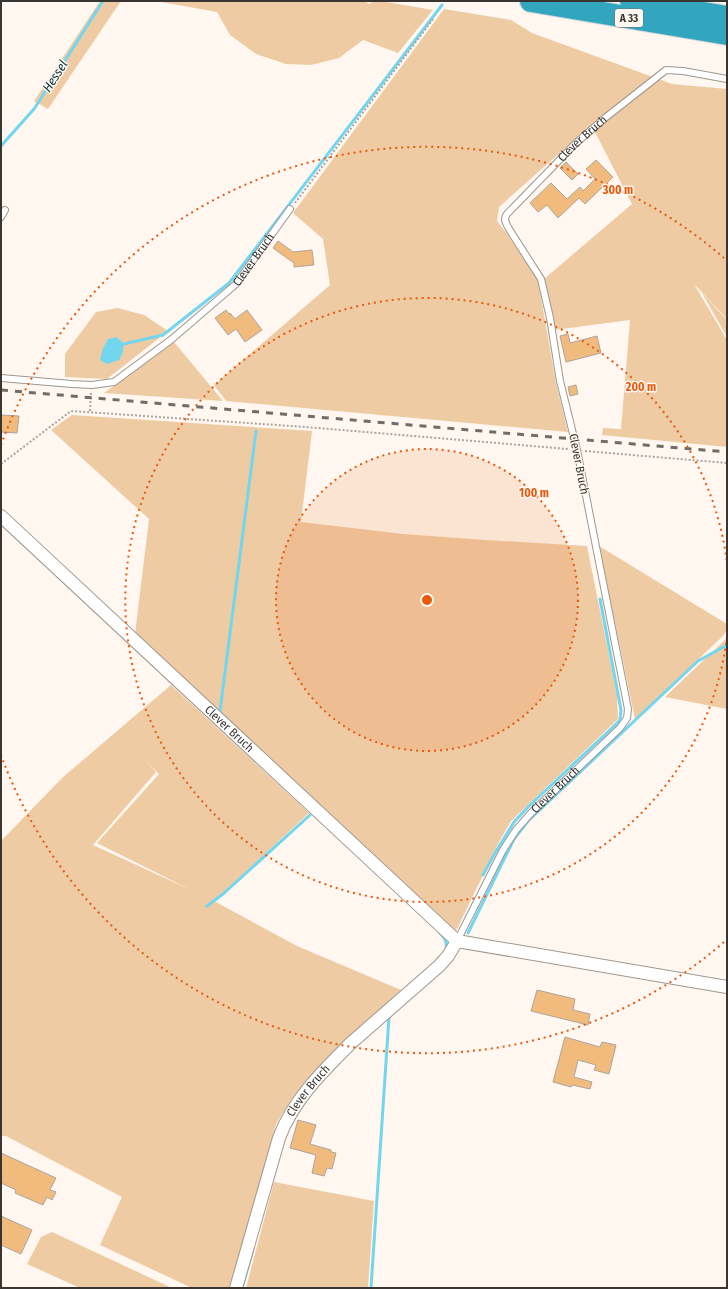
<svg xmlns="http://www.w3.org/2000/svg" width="728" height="1289" font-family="'Fira Sans Condensed',sans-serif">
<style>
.green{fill:#efcba4;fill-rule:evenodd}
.water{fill:#73d6ef}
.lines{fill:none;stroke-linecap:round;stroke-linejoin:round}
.stream{stroke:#73d6ef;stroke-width:3}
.building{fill:#f1bb7e;stroke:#aca59e}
.lane-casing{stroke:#9e9790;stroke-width:8}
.street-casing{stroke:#9e9790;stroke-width:14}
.highway-casing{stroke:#d7d7d6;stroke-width:24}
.path{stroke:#aaa49f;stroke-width:2;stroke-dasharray:2 2;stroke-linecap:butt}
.lane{stroke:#fff;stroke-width:6}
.street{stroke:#fff;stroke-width:12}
.highway{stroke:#33a6bf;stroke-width:22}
.rail{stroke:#706c68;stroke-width:3;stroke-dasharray:7 7;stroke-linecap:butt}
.ring{fill:none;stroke:#e8590c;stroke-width:2;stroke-dasharray:2 4}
.labels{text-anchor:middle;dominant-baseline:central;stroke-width:3;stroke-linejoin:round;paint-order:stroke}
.shield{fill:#fff7f0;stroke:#746f6b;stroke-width:1}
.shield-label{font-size:11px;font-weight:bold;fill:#383532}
.street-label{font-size:12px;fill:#383532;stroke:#fff7f0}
.water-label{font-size:13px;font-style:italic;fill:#093943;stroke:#fff7f0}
.centre{fill:#e8590c;stroke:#fff7f0;stroke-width:2}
.ring-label{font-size:12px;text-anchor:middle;font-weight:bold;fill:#e8590c;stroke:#fff7f0;stroke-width:3;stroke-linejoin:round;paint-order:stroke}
</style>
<rect width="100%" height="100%" fill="#fff7f0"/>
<g class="green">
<path d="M100,1H121L48,109L34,101Z"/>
<path d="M156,1H365L369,4L374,1H381L433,10L398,53L363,40L339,58L311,65L286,64L256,54L230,35L217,12Z"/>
<path d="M444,9L511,20L532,33L672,84L727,89V319L694,284L727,340V447L602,435L603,428L621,429L630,320L554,330L544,279L632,204L595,132L571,143L499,207L497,221L513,242L538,280L556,383L568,432L226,401L214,385L330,285L323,239L293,213Z"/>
<path d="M702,293L727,320V337Z"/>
<path d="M118,308L144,315L168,331L107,379L65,377V354L96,312Z"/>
<path d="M174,342L223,401L104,393Z"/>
<path d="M72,415L312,431L301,522L403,534L485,540L587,546L617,695L618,719L511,821L499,842L455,933L135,634L149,519L51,430Z"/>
<path d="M599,546L727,624V630L723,636L635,719Z"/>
<path d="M727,638V709L665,697Z"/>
<path d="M171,685L309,813L214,901L297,946L401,990C356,1031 308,1071 276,1124L240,1253L229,1288H192L100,1245L122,1197L6,1136H1V841L62,778ZM144,759L159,774L97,843L191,890L93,845L156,772Z"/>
<path d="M274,1182L374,1201L368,1288H246Z"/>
<path d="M52,1232L172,1288H80L27,1264L41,1237Z"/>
</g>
<path class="water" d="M117,337L124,344L122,355L119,360L107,364L100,360L103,348L108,339Z"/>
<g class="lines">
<g class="stream">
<path d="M1,146L34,109L103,1"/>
<path d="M124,344L163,335L229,283L442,5"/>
<path d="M220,711L256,431"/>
<path d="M483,875L495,853L514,822L529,806L612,728L620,720L621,710L600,599"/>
<path d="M207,906L223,894L310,815"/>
<path d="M439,932C444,937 448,942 446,950"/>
<path d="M468,933L514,839L528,821L698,661L727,645"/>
<path d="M242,1288L253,1249"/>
<path d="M371,1288L389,1017L391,1015"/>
</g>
</g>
<g class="building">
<path d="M596,160L613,177L585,204L579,198L558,218L547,205L538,212L530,203L551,183L567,199L580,187L583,191L595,179L586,169Z"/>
<path d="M566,162L578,174L572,180L560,168Z"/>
<path d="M278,241L293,252L312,250L314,265L294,267V263L273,248Z"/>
<path d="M226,310L229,314L230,313L235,319L247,310L262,330L245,342L236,329L228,335L215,318Z"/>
<path d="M568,334L570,343L597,336L601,353L566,362L560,336Z"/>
<path d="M576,385L578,394L570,396L568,387Z"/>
<path d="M1,415L19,416L17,433L1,432Z"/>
<path d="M537,990L575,999L573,1010L590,1014L588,1025L531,1011Z"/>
<path d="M565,1037L600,1047L602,1042L616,1045L609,1074L594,1070L596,1065L578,1060L574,1077L592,1082L590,1089L572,1085L571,1087L553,1082Z"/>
<path d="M298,1120L316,1125L310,1144L331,1150V1152L336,1153L332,1169L327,1168L324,1176L312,1173L316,1155L290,1148Z"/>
<path d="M1,1153L56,1178L50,1190L56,1192L52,1200L47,1197L43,1205L15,1193L16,1190L1,1183Z"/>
<path d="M1,1216L32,1230L21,1254L1,1245Z"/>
</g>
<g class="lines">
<defs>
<g id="lane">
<path d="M1,217L5,210"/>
<path id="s1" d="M1,378L72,384L92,385L114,382L172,339L236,284L290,209"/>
<path id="s2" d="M457,941L503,850L516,830L531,813L620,728L627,718L628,709L577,450L560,381L550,318L541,279L509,229C506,223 503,220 507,214L575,144L605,118L666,70L683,71L727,79"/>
</g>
<g id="street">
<path id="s3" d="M1,516L457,941L727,987"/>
<path id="s4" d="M236,1288L279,1138C293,1100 323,1071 351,1043L439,966L448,956L457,941"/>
</g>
<g id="highway">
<path d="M531,1L727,34"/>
<path d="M631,1L727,17"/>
</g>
</defs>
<use href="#lane" class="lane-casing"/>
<use href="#street" class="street-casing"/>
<use href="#highway" class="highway-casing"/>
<g class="path">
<path d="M295,203L433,19"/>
<path d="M90,411L91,392"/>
<path d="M585,451L727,463"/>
<path d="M1,464L71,411L306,427L568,449"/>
</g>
<use href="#lane" class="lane"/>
<use href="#street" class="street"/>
<use href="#highway" class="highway"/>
<path class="rail" d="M1,390L727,452"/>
</g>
<circle cx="427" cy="600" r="151" fill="#e8590c" fill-opacity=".12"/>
<g class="ring">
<circle cx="427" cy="600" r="151"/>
<path d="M727 637A302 302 0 1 1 727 563"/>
<path d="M724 942A453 453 0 0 1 1 755M1 445A453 453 0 0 1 724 258"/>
</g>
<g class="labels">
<rect class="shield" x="615" y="9" width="28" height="18" rx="3"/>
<g class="shield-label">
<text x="629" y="18">A 33</text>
</g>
<g class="street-label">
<text stroke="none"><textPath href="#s2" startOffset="914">Clever Bruch</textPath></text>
<text stroke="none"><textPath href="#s1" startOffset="300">Clever Bruch</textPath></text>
<text transform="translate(579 464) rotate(79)">Clever Bruch</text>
<text stroke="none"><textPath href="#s3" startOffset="312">Clever Bruch</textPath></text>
<text stroke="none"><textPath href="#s2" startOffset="182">Clever Bruch</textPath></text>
<text stroke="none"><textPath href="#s4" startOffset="212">Clever Bruch</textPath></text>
</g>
<g class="water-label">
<text transform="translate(55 76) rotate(-57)">Hessel</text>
</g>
</g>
<circle cx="427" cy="600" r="6" class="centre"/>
<g class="ring-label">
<text x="618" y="194">300 m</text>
<text x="641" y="391">200 m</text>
<text x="534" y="497">100 m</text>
</g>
<rect width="728" height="1289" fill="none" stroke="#383532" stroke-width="4"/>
</svg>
